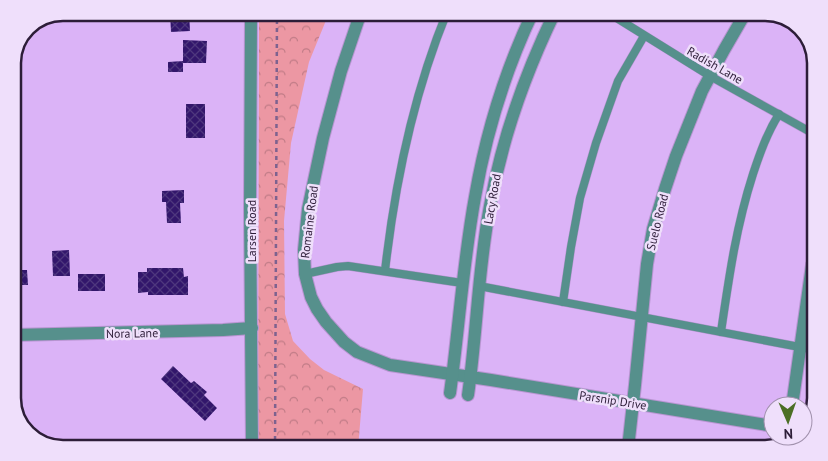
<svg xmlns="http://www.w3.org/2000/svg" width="828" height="461" font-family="'PT Sans',sans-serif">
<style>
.forest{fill:url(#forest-crowns)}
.building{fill:url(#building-cross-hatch)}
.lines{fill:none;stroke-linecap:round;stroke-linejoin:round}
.service-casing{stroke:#b895d1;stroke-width:9}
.minor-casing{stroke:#b895d1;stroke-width:14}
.path{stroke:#7d628f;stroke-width:2.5;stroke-dasharray:4 4;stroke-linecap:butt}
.service{stroke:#56908c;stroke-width:8}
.minor{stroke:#56908c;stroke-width:12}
.labels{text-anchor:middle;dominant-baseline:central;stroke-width:5;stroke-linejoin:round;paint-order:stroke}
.street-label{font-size:12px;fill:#2d1d38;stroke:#efdffb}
.rim{fill:none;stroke:#2d1d38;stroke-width:2.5}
</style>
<defs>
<pattern id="forest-crowns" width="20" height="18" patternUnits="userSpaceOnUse" patternTransform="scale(1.25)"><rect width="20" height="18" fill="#ec97a3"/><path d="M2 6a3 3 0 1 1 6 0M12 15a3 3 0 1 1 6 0" fill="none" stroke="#c07b86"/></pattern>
<pattern id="building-cross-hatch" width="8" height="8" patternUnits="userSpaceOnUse" patternTransform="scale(1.25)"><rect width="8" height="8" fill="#32166b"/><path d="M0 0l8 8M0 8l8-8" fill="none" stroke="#4e377d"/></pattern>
</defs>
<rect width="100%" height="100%" fill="#dbb3f7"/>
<path class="forest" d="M259,13H329L309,62L291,143L284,221L285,314L293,341L310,359L324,370L363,389L358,448H258Z"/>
<g class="building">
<path d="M170,12H189L190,31L171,32Z"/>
<path d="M183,40L207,41L206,63H183Z"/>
<path d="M183,61V72H168V62Z"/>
<rect x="186" y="104" width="19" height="34"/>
<path d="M184,190V203H180L181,223H167L166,202H162V191Z"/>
<path d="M69,250L70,276H53L52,251Z"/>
<path d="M147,268H183L184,277L188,276V295H148V292L138,293V272H147Z"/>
<path d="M13,270H27L28,285H13Z"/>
<rect x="78" y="274" width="27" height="17"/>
<path d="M173,366L191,383L194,381L207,392L204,395L217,408L205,421L161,379Z"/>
</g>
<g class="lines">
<defs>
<g id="service">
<path d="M607,12L710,76L814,134"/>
<path d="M385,271C395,182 413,95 447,12"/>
<path d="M305,274L337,267L348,266L462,283"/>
<path d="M479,286L810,349"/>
<path d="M563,302L571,247L580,198L596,143L618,81L644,36"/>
<path d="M721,332C729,277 736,227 753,174C760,153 767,133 779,114"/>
</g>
<g id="minor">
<path d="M251,12L250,209L252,448"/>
<path d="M361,12L341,71L323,138L308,209L304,250L305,274L311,297L317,309L326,322L344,342L357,352L390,365L491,380L773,426"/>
<path d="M13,335L223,330L252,328"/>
<path d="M450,393C459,328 463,262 475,197C486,133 505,71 533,12"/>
<path d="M468,395C477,332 478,268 490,206C502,138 525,74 555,12"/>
<path d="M792,406L812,265"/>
<path d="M628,448L635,385L647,264L653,229L665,189L676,156L702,91L724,50L746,12"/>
</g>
</defs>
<use href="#service" class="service-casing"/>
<use href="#minor" class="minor-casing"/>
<g class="path">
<path d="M787,18L791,21"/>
<path d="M275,448L277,12"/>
</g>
<use href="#service" class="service"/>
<use href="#minor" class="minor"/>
</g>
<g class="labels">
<g class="street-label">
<text transform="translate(715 65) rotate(30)">Radish Lane</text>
<text transform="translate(492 199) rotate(-80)">Lacy Road</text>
<text transform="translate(309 222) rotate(-83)">Romaine Road</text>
<text transform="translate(657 222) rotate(-76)">Suelo Road</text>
<text transform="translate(251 231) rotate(-90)">Larsen Road</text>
<text transform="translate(132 333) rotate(-1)">Nora Lane</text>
<text transform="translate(613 400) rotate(9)">Parsnip Drive</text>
</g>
</g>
<path d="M0 0H828V461H0ZM63 21H765A42 42 0 0 1 807 63V398A42 42 0 0 1 765 440H63A42 42 0 0 1 21 398V63A42 42 0 0 1 63 21Z" fill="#efdffb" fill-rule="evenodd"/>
<path class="rim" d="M63 21H765A42 42 0 0 1 807 63V398A42 42 0 0 1 765 440H63A42 42 0 0 1 21 398V63A42 42 0 0 1 63 21Z"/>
<g transform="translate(788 421) rotate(178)"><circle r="24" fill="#efdffb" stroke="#a191ad"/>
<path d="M0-4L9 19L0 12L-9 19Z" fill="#4c6e25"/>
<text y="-8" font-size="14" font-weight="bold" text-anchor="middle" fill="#2d1d38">N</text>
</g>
</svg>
